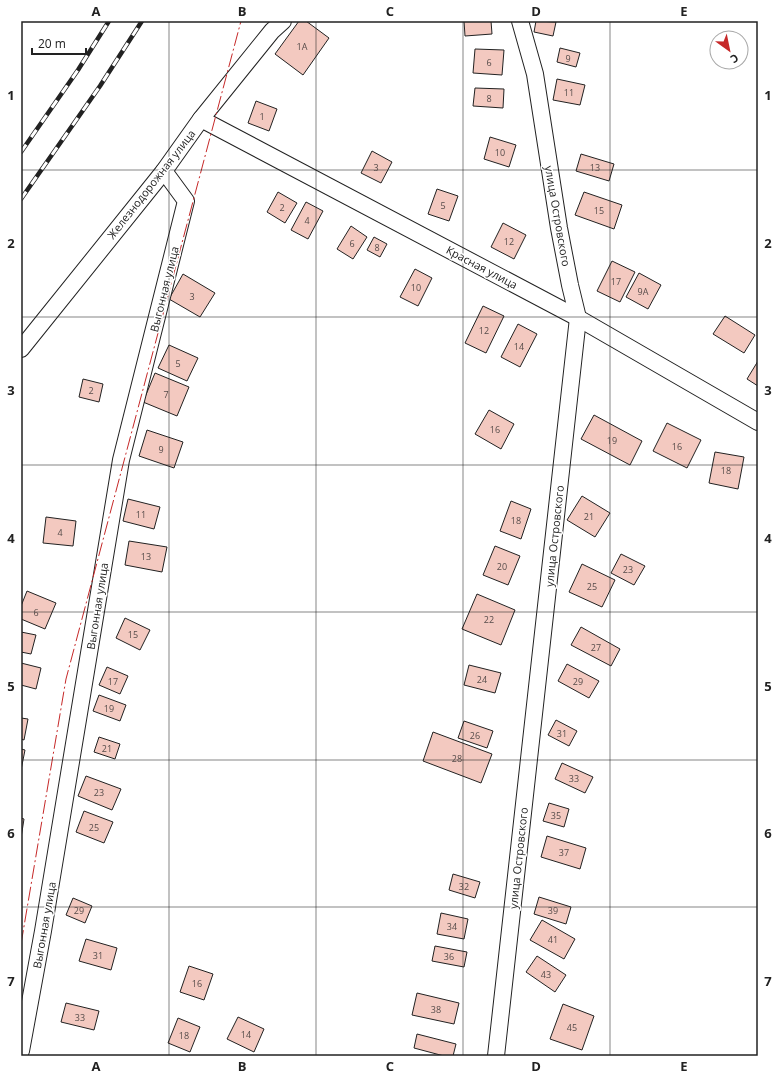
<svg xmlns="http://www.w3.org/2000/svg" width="779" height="1077" font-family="'Open Sans',sans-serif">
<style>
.building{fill:#f3c9c0;stroke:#222}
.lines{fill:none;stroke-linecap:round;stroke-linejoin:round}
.street-casing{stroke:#222;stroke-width:18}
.street{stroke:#fff;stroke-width:16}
.rail-casing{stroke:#222;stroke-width:4.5}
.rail{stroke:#fff;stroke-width:3;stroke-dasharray:9;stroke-linecap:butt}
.power{stroke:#c62828;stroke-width:1;stroke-dasharray:14 3 2 3;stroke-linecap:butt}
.grid{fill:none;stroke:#222;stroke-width:1;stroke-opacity:0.55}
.labels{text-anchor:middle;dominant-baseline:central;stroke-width:3;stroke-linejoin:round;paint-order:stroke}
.number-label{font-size:9px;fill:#564c4a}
.street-label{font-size:11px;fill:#222;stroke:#fff}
.neatline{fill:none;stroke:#222;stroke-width:1.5}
.grid-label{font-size:13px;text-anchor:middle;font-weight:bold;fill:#222}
</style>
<rect width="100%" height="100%" fill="#fff"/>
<g class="building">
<path d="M299,21H306L329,38L303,75L275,54Z"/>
<path d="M464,21H491L492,34L465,36Z"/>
<path d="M536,21L556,22L553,36L534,32Z"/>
<path d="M560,48L580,53L576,67L557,62Z"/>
<path d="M475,49L504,50L502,75L473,73Z"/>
<path d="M557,79L585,85L580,105L553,100Z"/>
<path d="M475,88L504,89L503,108L473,106Z"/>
<path d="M256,101L277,109L269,131L248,123Z"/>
<path d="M490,137L516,145L509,167L484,159Z"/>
<path d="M372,151L392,162L381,183L361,173Z"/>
<path d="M581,154L614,164L609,181L576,171Z"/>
<path d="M437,189L458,196L449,221L428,214Z"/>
<path d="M278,192L297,203L285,223L267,212Z"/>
<path d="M584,192L622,205L614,229L575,215Z"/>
<path d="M306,202L323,211L308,239L291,230Z"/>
<path d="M503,223L526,235L514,259L491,247Z"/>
<path d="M351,226L367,237L353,259L337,249Z"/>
<path d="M374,237L387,244L380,257L367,250Z"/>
<path d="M612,261L635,272L620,302L597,291Z"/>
<path d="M415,269L432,278L418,306L400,297Z"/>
<path d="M639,273L661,285L648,309L626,297Z"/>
<path d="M183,274L215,293L200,317L169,299Z"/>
<path d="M483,306L504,316L486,353L465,343Z"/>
<path d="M725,316L755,335L744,353L713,334Z"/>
<path d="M518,324L537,334L520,367L501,357Z"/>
<path d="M169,345L198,358L187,381L158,368Z"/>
<path d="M758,361V386L747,379Z"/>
<path d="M155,373L189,387L177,416L143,402Z"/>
<path d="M83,379L103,384L99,402L79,397Z"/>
<path d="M489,410L514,424L501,449L475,434Z"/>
<path d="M594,415L642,441L630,465L581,439Z"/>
<path d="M667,423L701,440L687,468L653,451Z"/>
<path d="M147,430L183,442L174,468L139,456Z"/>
<path d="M715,452L744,457L738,489L709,483Z"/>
<path d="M582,496L610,513L595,537L567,520Z"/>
<path d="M128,499L160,507L154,529L123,521Z"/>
<path d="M511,501L531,509L521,539L500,531Z"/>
<path d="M46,517L76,521L73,546L43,543Z"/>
<path d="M129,541L167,547L162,572L125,565Z"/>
<path d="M495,546L520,556L508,585L483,575Z"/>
<path d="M621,554L645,566L634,585L611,573Z"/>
<path d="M582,564L615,580L602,607L569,592Z"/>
<path d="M27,591L56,603L45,629L21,619V606Z"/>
<path d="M477,594L515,610L501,645L462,629Z"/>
<path d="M125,618L150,630L140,650L116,638Z"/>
<path d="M581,627L620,649L611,666L571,645Z"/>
<path d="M21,632L36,635L31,654L21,652Z"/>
<path d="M21,663L41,668L36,689L21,685Z"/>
<path d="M567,664L599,681L589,698L558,681Z"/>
<path d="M469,665L501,673L495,693L464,685Z"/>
<path d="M107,667L128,676L120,694L99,685Z"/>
<path d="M99,695L126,705L120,721L93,711Z"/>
<path d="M21,718L28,719L24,740L21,739Z"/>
<path d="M556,720L577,731L569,746L548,735Z"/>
<path d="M464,721L493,731L487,748L458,738Z"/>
<path d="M433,732L492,754L481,783L423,761Z"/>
<path d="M99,737L120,744L115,759L94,752Z"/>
<path d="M21,749L25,750L21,770Z"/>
<path d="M562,763L593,777L585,793L555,779Z"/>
<path d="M86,776L121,789L112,810L78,796Z"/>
<path d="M549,803L569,809L564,827L543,821Z"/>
<path d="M84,811L113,822L104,843L76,832Z"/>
<path d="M21,818L24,819L21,838Z"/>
<path d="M547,836L586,848L580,869L541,857Z"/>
<path d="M453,874L480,882L475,898L449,890Z"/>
<path d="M539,897L571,907L566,924L534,914Z"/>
<path d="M73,898L92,906L85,923L66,915Z"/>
<path d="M441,913L468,919L464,939L437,934Z"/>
<path d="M542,920L575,939L564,959L530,940Z"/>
<path d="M86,939L117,948L111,970L79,961Z"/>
<path d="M435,946L467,952L464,967L432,961Z"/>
<path d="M537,956L566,975L555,992L526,972Z"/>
<path d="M189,966L213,974L204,1000L180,992Z"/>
<path d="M417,993L459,1003L454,1024L412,1015Z"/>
<path d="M66,1003L99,1011L94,1030L61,1022Z"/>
<path d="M563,1004L594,1016L582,1050L550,1039Z"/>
<path d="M238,1017L264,1029L254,1052L227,1039Z"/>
<path d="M178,1018L200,1027L190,1052L168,1043Z"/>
<path d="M417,1034L456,1044L453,1056H444L414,1048Z"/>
</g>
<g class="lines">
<defs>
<g id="street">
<path d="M201,119L578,318L758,422"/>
<path d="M21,349L164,171L201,119L272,31L283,21"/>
<path d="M21,1051L43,931L121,460L186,201L164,171"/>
<path d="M496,1056L578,318L570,285L559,228L535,74L520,21"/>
</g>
</defs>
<use href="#street" class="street-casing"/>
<use href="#street" class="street"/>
<defs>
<g id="rail">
<path d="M21,152L78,70L109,21"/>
<path d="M21,199L100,86L142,21"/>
</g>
</defs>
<use href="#rail" class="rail-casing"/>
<use href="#rail" class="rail"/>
<path class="power" d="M21,944L66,679L241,21"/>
</g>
<path class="grid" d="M169,21V1056M316,21V1056M463,21V1056M610,21V1056M21,170H758M21,317H758M21,465H758M21,612H758M21,760H758M21,907H758"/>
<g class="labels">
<g class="number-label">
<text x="302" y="46">1А</text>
<text x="568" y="58">9</text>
<text x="489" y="62">6</text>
<text x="569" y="92">11</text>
<text x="489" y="98">8</text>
<text x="262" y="116">1</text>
<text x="500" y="152">10</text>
<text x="376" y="167">3</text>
<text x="595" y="167">13</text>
<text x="443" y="205">5</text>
<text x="282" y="207">2</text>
<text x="599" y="210">15</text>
<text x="307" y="220">4</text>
<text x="509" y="241">12</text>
<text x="352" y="243">6</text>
<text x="377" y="247">8</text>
<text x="616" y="281">17</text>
<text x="416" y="287">10</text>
<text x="643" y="291">9А</text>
<text x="192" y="296">3</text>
<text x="484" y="330">12</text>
<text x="519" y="346">14</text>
<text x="178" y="363">5</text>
<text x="91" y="390">2</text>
<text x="166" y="394">7</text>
<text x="495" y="429">16</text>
<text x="612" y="440">19</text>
<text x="677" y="446">16</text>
<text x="161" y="449">9</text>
<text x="726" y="470">18</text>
<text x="141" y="514">11</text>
<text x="589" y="516">21</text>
<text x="516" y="520">18</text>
<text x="60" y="532">4</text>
<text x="146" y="556">13</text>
<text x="502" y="566">20</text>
<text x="628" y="569">23</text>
<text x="592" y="586">25</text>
<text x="36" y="612">6</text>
<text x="489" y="619">22</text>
<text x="133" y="634">15</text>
<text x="596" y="647">27</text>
<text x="482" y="679">24</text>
<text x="113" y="681">17</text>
<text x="578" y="681">29</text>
<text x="109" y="708">19</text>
<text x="562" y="733">31</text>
<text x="475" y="735">26</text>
<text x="107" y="748">21</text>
<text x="457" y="758">28</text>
<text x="574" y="778">33</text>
<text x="99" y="792">23</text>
<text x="556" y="815">35</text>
<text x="94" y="827">25</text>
<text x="564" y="852">37</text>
<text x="464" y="886">32</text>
<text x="79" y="910">29</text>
<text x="553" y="910">39</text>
<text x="452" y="926">34</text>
<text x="553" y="939">41</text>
<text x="98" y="955">31</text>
<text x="449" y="956">36</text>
<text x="546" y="974">43</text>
<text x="197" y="983">16</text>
<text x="436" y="1009">38</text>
<text x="80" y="1017">33</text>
<text x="572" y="1027">45</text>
<text x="246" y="1034">14</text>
<text x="184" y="1035">18</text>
</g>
<g class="street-label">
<text transform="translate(151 184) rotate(-52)">Железнодорожная улица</text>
<text transform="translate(558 216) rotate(80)">улица Островского</text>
<text transform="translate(482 267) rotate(28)">Красная улица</text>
<text transform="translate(164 289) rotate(-76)">Выгонная улица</text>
<text transform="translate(554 536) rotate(-84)">улица Островского</text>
<text transform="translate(97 606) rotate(-81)">Выгонная улица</text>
<text transform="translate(518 858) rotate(-84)">улица Островского</text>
<text transform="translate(44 925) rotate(-80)">Выгонная улица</text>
</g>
</g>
<rect width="779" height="1077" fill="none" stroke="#ffffff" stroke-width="44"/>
<g transform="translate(729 50) rotate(147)"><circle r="19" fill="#ffffff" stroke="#a7a7a7"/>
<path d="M0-3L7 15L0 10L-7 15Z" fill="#c62828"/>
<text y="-6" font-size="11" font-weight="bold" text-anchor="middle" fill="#222222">С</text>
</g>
<path d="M32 48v6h54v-6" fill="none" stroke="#222222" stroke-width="2"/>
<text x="38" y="48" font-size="12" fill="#222222" stroke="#ffffff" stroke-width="3" paint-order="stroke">20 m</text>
<rect x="22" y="22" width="735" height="1033" class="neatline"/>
<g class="grid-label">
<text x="96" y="16">A</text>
<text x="242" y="16">B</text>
<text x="390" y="16">C</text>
<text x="536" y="16">D</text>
<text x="684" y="16">E</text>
<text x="11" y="100">1</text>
<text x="768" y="100">1</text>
<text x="11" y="248">2</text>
<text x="768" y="248">2</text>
<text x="11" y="395">3</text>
<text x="768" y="395">3</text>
<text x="11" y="543">4</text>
<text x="768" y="543">4</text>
<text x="11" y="691">5</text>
<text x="768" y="691">5</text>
<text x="11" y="838">6</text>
<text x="768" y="838">6</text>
<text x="11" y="986">7</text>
<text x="768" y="986">7</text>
<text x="96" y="1071">A</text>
<text x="242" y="1071">B</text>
<text x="390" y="1071">C</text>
<text x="536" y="1071">D</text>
<text x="684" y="1071">E</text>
</g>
</svg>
